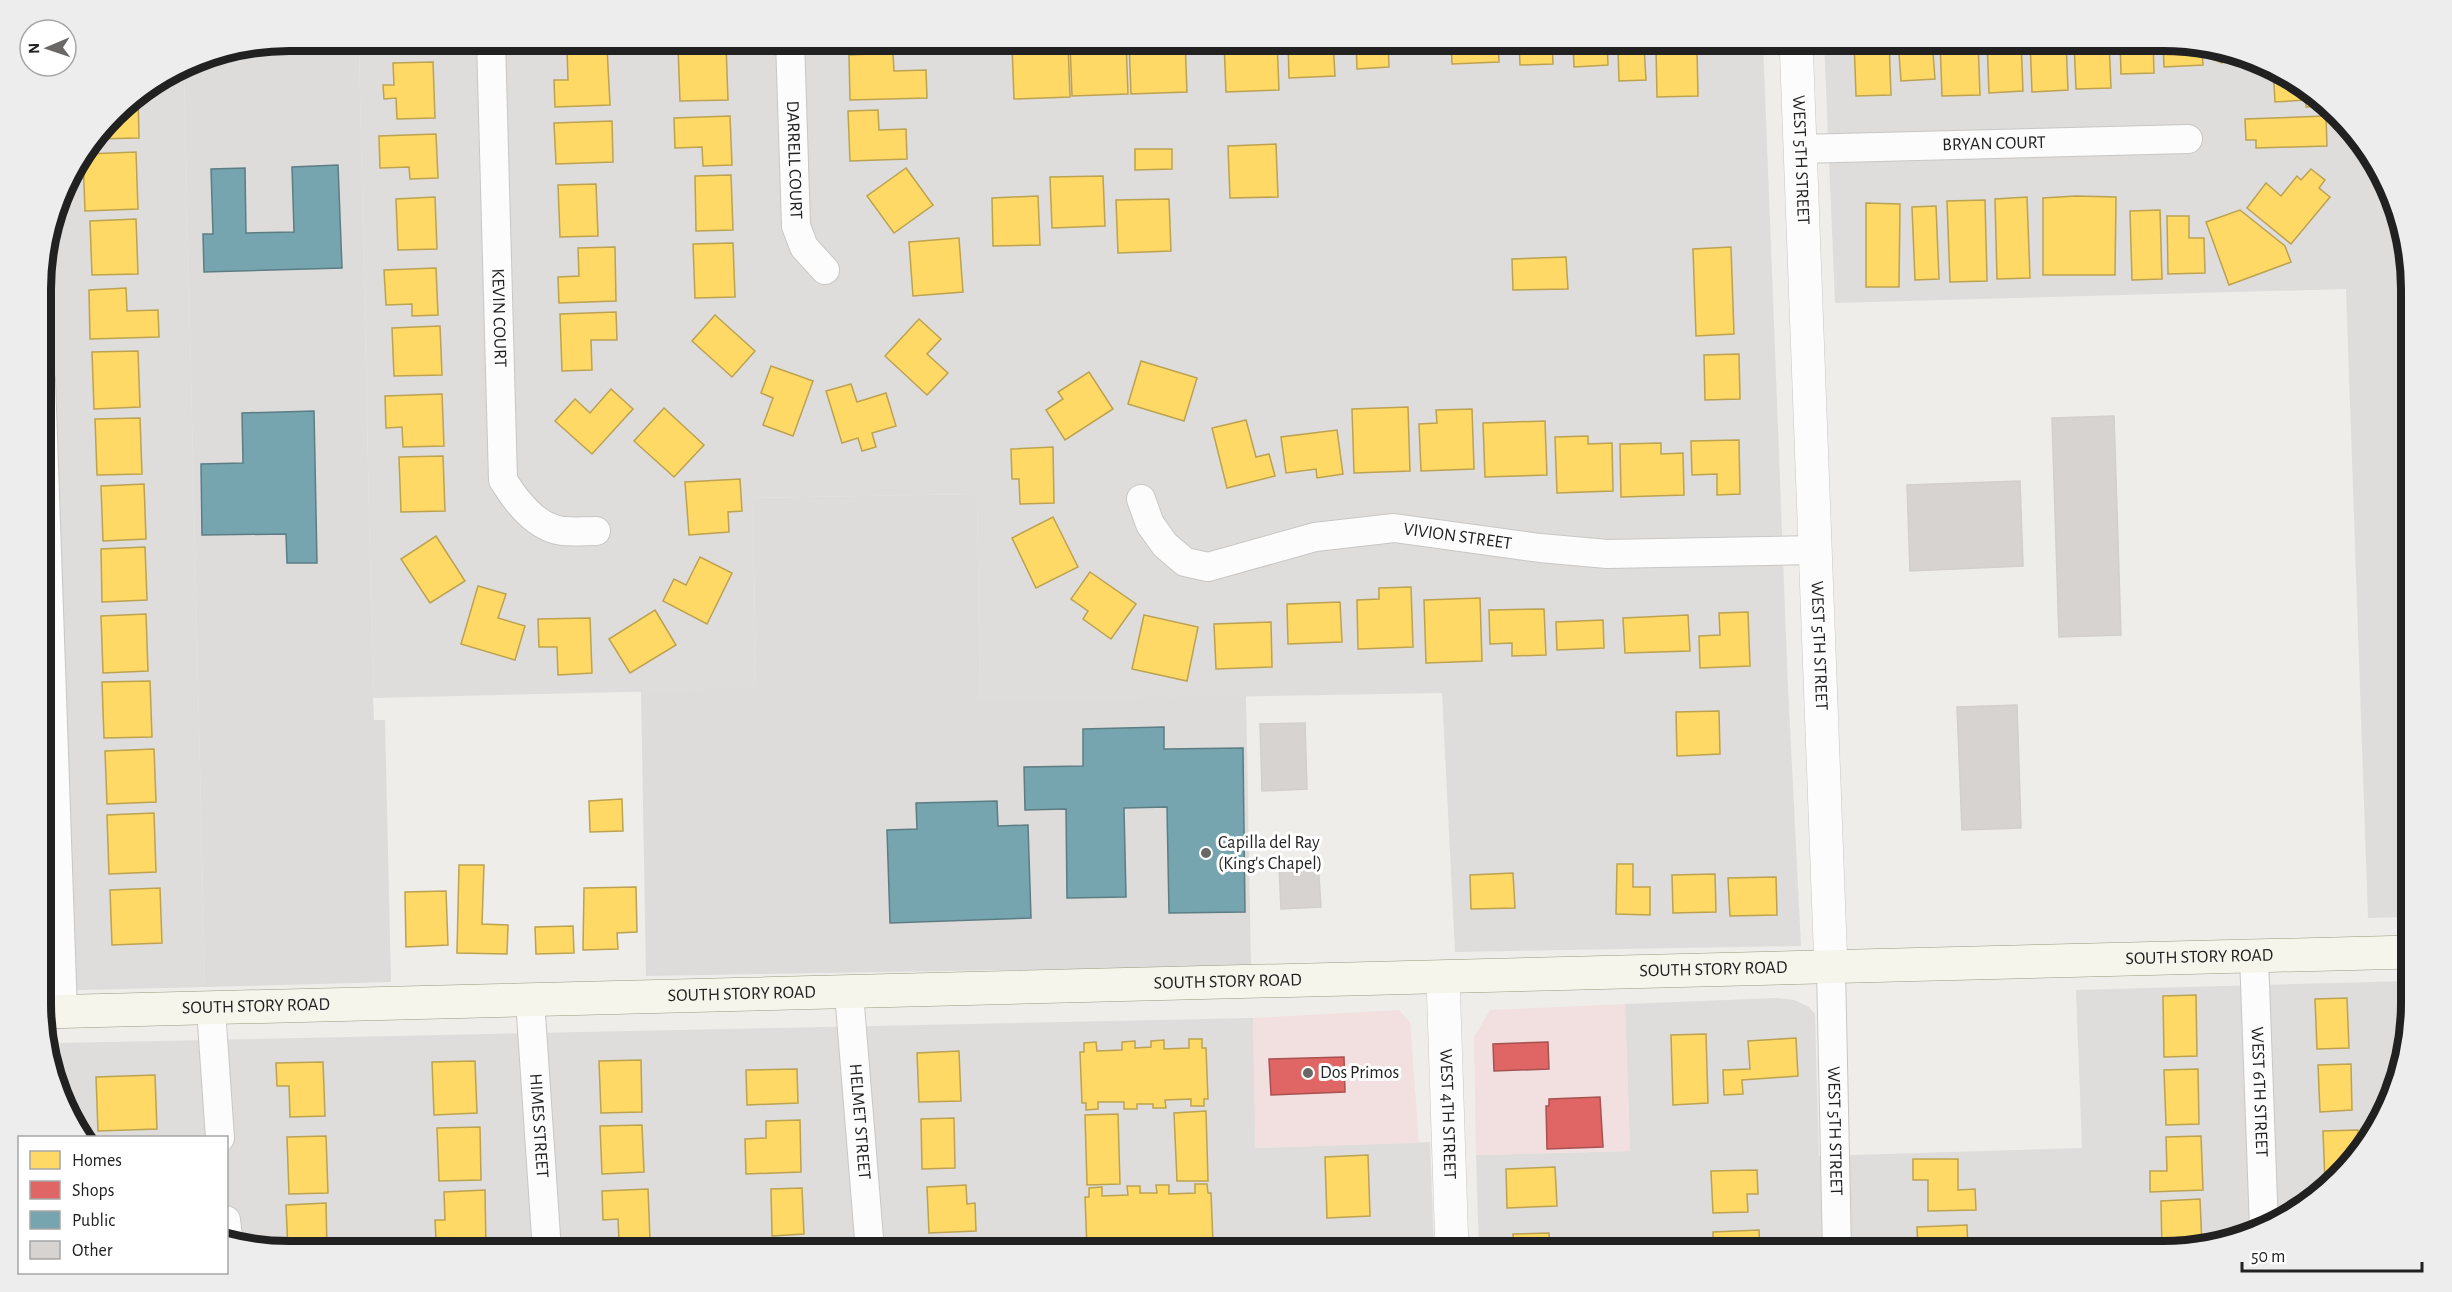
<svg xmlns="http://www.w3.org/2000/svg" width="2452" height="1292" font-family="'Alegreya Sans',sans-serif">
<style>
.residential{fill:#dedddb}
.commercial{fill:#f1e0df}
.religious{fill:#dddcdb}
.homes{fill:#ffd966;stroke:#bca251;stroke-width:1.5}
.shops{fill:#e06666;stroke:#a75151;stroke-width:1.5}
.public{fill:#76a5af;stroke:#5c7d84;stroke-width:1.5}
.building{fill:#d6d3d1;stroke:#d3cfcb;stroke-width:1.5}
.lines{fill:none;stroke-linecap:round;stroke-linejoin:round}
.minor-casing{stroke:#c8c7c6;stroke-width:30}
.tertiary-casing{stroke:#c8c7c6;stroke-width:34}
.secondary-casing{stroke:#999a80;stroke-width:34}
.minor{stroke:#fdfcfc;stroke-width:28}
.tertiary{stroke:#fdfcfc;stroke-width:33}
.secondary{stroke:#f5f5ec;stroke-width:33}
.poi-dot{fill:#696867;stroke:#fff;stroke-width:2}
.labels{text-anchor:middle;dominant-baseline:central;stroke-width:6;stroke-linejoin:round;paint-order:stroke}
.street-label{font-size:18px;fill:#212121;stroke:#fff}
.poi-label{font-size:18px;fill:#212121;stroke:#fff;text-anchor:start}
.rim{fill:none;stroke:#212121;stroke-width:8}
</style>
<rect width="100%" height="100%" fill="#efedea"/>
<g class="residential">
<path d="M467,40L1763,41L1788,687L1801,946L1455,952L1442,693L980,701L977,494L753,498L756,689L373,698L359,45Z"/>
<path d="M1824,41H2163L2273,66L2327,102L2369,151L2409,257L2411,917L2368,918L2346,289L1835,303Z"/>
<path d="M184,66L205,987L43,991L41,272L66,179L125,102Z"/>
<path d="M2411,981V1003L2386,1113L2350,1167L2301,1210L2243,1238L2179,1251H1479L1476,1155L1630,1151L1625,1004L1777,998L1794,1000L1809,1007L1815,1014L1819,1156L2082,1148L2076,990Z"/>
<path d="M1253,1018L1256,1148L1430,1142L1434,1251H289L227,1237L226,1138L81,1137L62,1088L60,1043Z"/>
</g>
<g class="commercial">
<path d="M1625,1004L1630,1151L1476,1155L1474,1037L1490,1010Z"/>
<path d="M1399,1010L1410,1022L1419,1143L1255,1148L1253,1018Z"/>
</g>
<g class="religious">
<path d="M359,45L373,698L374,720H385L391,982L205,987L184,66L194,59L254,47Z"/>
<path d="M977,494L980,700L1246,696L1251,966L646,976L641,691L756,688L753,498Z"/>
</g>
<g class="homes">
<path d="M1185,40L1187,92L1131,94L1129,41Z"/>
<path d="M1277,40L1279,90L1226,92L1224,41Z"/>
<path d="M1288,40H1333L1335,76L1289,78Z"/>
<path d="M1356,40H1388L1389,67L1357,69Z"/>
<path d="M1451,40H1498L1499,62L1452,64Z"/>
<path d="M1519,40H1552L1553,64L1520,65Z"/>
<path d="M1573,40H1607L1608,65L1574,67Z"/>
<path d="M1854,40H1889L1891,95L1856,96Z"/>
<path d="M1898,40H1932L1935,79L1901,81Z"/>
<path d="M1940,40H1978L1980,95L1942,96Z"/>
<path d="M1987,40H2021L2023,91L1989,93Z"/>
<path d="M2030,40H2066L2068,90L2032,92Z"/>
<path d="M2074,40H2109L2111,88L2076,89Z"/>
<path d="M2120,40H2153L2154,73L2121,74Z"/>
<path d="M1126,41L1128,94L1072,96L1070,43Z"/>
<path d="M2163,41L2202,50L2203,65L2164,67Z"/>
<path d="M726,44L728,100L680,101L678,46Z"/>
<path d="M1068,44L1070,97L1014,99L1012,46Z"/>
<path d="M607,47L610,105L555,107L554,80H568L567,49Z"/>
<path d="M1644,47L1646,80L1619,81L1618,48Z"/>
<path d="M1656,49H1697L1698,96L1657,97Z"/>
<path d="M2204,50L2225,55L2222,63L2202,55Z"/>
<path d="M893,53L894,71L926,70L927,98L850,100L849,55Z"/>
<path d="M433,62L435,118L397,119L396,98L384,99L383,85H394L393,63Z"/>
<path d="M2273,66L2323,100L2324,106L2306,107V100L2275,102Z"/>
<path d="M138,94L139,138L96,139L125,102Z"/>
<path d="M878,110L879,130L906,129L907,159L850,161L848,111Z"/>
<path d="M730,116L732,165L703,166L702,147L675,148L674,118Z"/>
<path d="M2326,116L2327,146L2256,148V140H2246L2245,119Z"/>
<path d="M612,121L613,162L556,164L554,123Z"/>
<path d="M436,134L438,178L410,179L409,167L380,168L379,136Z"/>
<path d="M1276,144L1278,197L1230,198L1228,146Z"/>
<path d="M1135,149H1172V169L1135,170Z"/>
<path d="M136,152L138,209L85,211L83,157L86,154Z"/>
<path d="M906,168L933,205L894,233L867,196Z"/>
<path d="M2311,169L2325,180L2319,188L2330,197L2291,244L2247,208L2266,183L2281,196L2297,176L2301,180Z"/>
<path d="M731,175L733,230L696,231L695,176Z"/>
<path d="M1103,176L1105,226L1052,228L1050,177Z"/>
<path d="M596,184L598,236L560,237L558,185Z"/>
<path d="M1038,196L1040,245L993,246L992,198Z"/>
<path d="M2076,196L2116,197L2115,275H2043V198Z"/>
<path d="M435,197L437,249L398,250L396,199Z"/>
<path d="M2027,197L2030,278L1997,279L1995,199Z"/>
<path d="M1169,199L1171,251L1118,253L1116,200Z"/>
<path d="M1985,200L1987,281L1950,282L1947,201Z"/>
<path d="M1866,203L1900,204L1899,287H1866Z"/>
<path d="M1936,206L1939,279L1915,280L1912,207Z"/>
<path d="M2160,210L2162,279L2132,280L2130,211Z"/>
<path d="M2240,210L2285,246L2291,262L2229,285L2206,222Z"/>
<path d="M2167,216H2189V238H2204L2205,273L2168,274Z"/>
<path d="M136,219L138,274L92,275L90,221Z"/>
<path d="M959,238L963,292L913,296L909,242Z"/>
<path d="M733,243L735,297L695,298L693,244Z"/>
<path d="M615,247L616,301L559,303L558,277L579,276L578,248Z"/>
<path d="M1731,247L1734,334L1696,336L1693,249Z"/>
<path d="M1566,257L1568,289L1513,290L1512,259Z"/>
<path d="M436,268L438,315L412,316V304L386,305L384,270Z"/>
<path d="M126,288L127,311L158,310L159,337L90,339L89,290Z"/>
<path d="M2407,295H2410V366Z"/>
<path d="M616,312L617,340H591L592,370L562,371L560,314Z"/>
<path d="M715,315L755,351L732,377L692,341Z"/>
<path d="M919,319L941,339L927,354L948,373L927,395L885,356Z"/>
<path d="M440,326L442,375L394,376L392,328Z"/>
<path d="M138,351L140,407L94,409L92,352Z"/>
<path d="M1739,354L1740,399L1705,400L1704,355Z"/>
<path d="M1141,361L1197,378L1184,421L1128,404Z"/>
<path d="M771,366L813,381L793,436L763,425L773,398L761,393Z"/>
<path d="M1089,372L1113,409L1065,440L1046,410L1063,399L1058,392Z"/>
<path d="M851,384L857,402L886,393L896,426L872,433L876,447L862,451L858,438L842,443L826,391Z"/>
<path d="M611,389L633,409L592,454L555,421L575,399L590,413Z"/>
<path d="M442,394L444,446L403,447L402,427L386,428L385,396Z"/>
<path d="M1408,407L1410,471L1354,473L1352,409Z"/>
<path d="M664,408L704,445L674,477L634,441Z"/>
<path d="M1472,409L1474,469L1421,471L1419,424L1437,423L1436,410Z"/>
<path d="M140,418L142,474L97,475L95,419Z"/>
<path d="M1246,420L1256,457L1269,454L1275,476L1227,488L1212,428Z"/>
<path d="M1545,421L1547,475L1485,477L1483,423Z"/>
<path d="M1337,430L1343,474L1317,478L1316,469L1286,473L1281,437Z"/>
<path d="M1588,436V444L1612,443L1613,491L1557,493L1555,437Z"/>
<path d="M1739,440L1740,494L1717,495V474L1692,475L1691,441Z"/>
<path d="M1661,443V454L1683,453L1684,495L1621,497L1620,444Z"/>
<path d="M1053,447L1054,503L1020,504L1019,479H1012L1011,449Z"/>
<path d="M443,456L445,511L401,512L399,457Z"/>
<path d="M740,479L742,511L728,512L729,532L689,535L685,482Z"/>
<path d="M144,484L146,539L103,541L101,486Z"/>
<path d="M1053,517L1078,567L1036,588L1012,538Z"/>
<path d="M436,536L465,581L430,603L401,559Z"/>
<path d="M145,547L147,600L102,602L101,549Z"/>
<path d="M700,557L732,573L707,624L663,601L674,579L686,585Z"/>
<path d="M1090,572L1136,604L1111,639L1083,619L1088,611L1071,599Z"/>
<path d="M478,586L506,594L498,618L525,626L515,660L461,644Z"/>
<path d="M1411,587L1413,647L1358,649L1357,600L1379,599V588Z"/>
<path d="M1480,598L1482,661L1426,663L1424,600Z"/>
<path d="M1340,602L1342,642L1288,644L1287,604Z"/>
<path d="M1544,609L1546,655L1512,656V643L1490,644L1489,610Z"/>
<path d="M655,610L676,645L630,673L609,639Z"/>
<path d="M1748,612L1750,666L1700,668L1699,636L1720,635L1719,613Z"/>
<path d="M146,614L148,671L103,673L101,616Z"/>
<path d="M1144,615L1198,627L1187,681L1132,669Z"/>
<path d="M1688,615L1690,651L1625,653L1623,618Z"/>
<path d="M590,618L592,673L558,675L557,647H539L538,619Z"/>
<path d="M1603,620L1604,648L1557,650L1556,622Z"/>
<path d="M1271,622L1272,667L1216,669L1214,624Z"/>
<path d="M150,681L152,737L104,738L102,682Z"/>
<path d="M1719,711L1720,754L1677,756L1676,712Z"/>
<path d="M154,749L156,802L107,804L105,751Z"/>
<path d="M622,799L623,831L590,832L589,801Z"/>
<path d="M154,813L156,872L109,874L107,815Z"/>
<path d="M1617,864H1633V887H1650V915L1616,914Z"/>
<path d="M459,865H484L482,924L508,925L507,954L457,953Z"/>
<path d="M1513,873L1515,908L1471,909L1470,875Z"/>
<path d="M1715,874L1716,912L1673,913L1672,875Z"/>
<path d="M1776,877L1777,915L1730,916L1728,878Z"/>
<path d="M636,887L637,932L617,933L618,949L583,950L584,888Z"/>
<path d="M160,888L162,943L112,945L110,890Z"/>
<path d="M446,891L448,945L406,947L405,892Z"/>
<path d="M573,926L574,953L536,954L535,927Z"/>
<path d="M2196,995L2197,1056L2164,1057L2163,996Z"/>
<path d="M2347,998L2349,1048L2317,1049L2315,999Z"/>
<path d="M1706,1034L1708,1103L1673,1105L1671,1035Z"/>
<path d="M1796,1038L1798,1076L1742,1080L1743,1094L1724,1095L1723,1070L1750,1069L1748,1041Z"/>
<path d="M1189,1039H1202V1048H1206L1208,1099H1204V1106H1191V1099L1165,1100L1166,1108H1153V1104H1137V1109H1124V1102H1098V1109L1086,1110V1103H1082L1080,1052H1084V1043L1096,1042L1097,1051L1122,1050V1042L1135,1041V1048L1151,1047V1041L1164,1040V1049L1189,1048Z"/>
<path d="M959,1051L961,1101L919,1102L917,1053Z"/>
<path d="M641,1060L642,1112L601,1113L599,1061Z"/>
<path d="M475,1061L477,1113L434,1115L432,1062Z"/>
<path d="M323,1062L325,1116L290,1117L289,1086H277L276,1063Z"/>
<path d="M2351,1064L2352,1110L2320,1112L2318,1065Z"/>
<path d="M797,1069L798,1103L747,1105L746,1070Z"/>
<path d="M2198,1069L2199,1124L2166,1125L2164,1070Z"/>
<path d="M155,1075L157,1129L98,1131L96,1077Z"/>
<path d="M1206,1111L1208,1181H1177L1174,1113Z"/>
<path d="M1118,1114L1120,1184L1087,1185L1085,1115Z"/>
<path d="M954,1118L955,1168L922,1169L921,1119Z"/>
<path d="M800,1120L801,1172L746,1174L745,1139L766,1138V1121Z"/>
<path d="M642,1125L644,1172L602,1174L600,1126Z"/>
<path d="M480,1127L481,1180L439,1181L437,1128Z"/>
<path d="M2358,1130L2359,1153L2350,1167L2332,1183H2325L2323,1131Z"/>
<path d="M326,1136L328,1193L289,1194L287,1137Z"/>
<path d="M2201,1136L2203,1190L2150,1192V1171H2167L2166,1137Z"/>
<path d="M1368,1155L1370,1216L1327,1218L1325,1157Z"/>
<path d="M1913,1159H1958V1190L1975,1189L1976,1210L1928,1211V1180H1913Z"/>
<path d="M1555,1167L1557,1206L1507,1208L1506,1169Z"/>
<path d="M1757,1170L1758,1194H1747L1748,1212L1713,1213L1711,1171Z"/>
<path d="M1195,1184H1207L1208,1193H1211L1213,1244H1209V1251H1196V1245H1171V1251H1158V1249L1130,1251L1129,1247L1104,1248V1251H1091V1248H1087L1085,1197H1089V1188L1102,1187V1196L1128,1195L1127,1186H1140V1193H1157L1156,1185H1169V1194L1195,1193Z"/>
<path d="M966,1185L967,1204L975,1203L976,1231L929,1233L927,1187Z"/>
<path d="M802,1188L804,1234L772,1236L771,1189Z"/>
<path d="M648,1189L650,1240L619,1241L618,1219L603,1220L602,1191Z"/>
<path d="M485,1190L486,1251H446V1240H436L435,1220H445L444,1192Z"/>
<path d="M2200,1199L2202,1246L2162,1251L2161,1201Z"/>
<path d="M326,1203L327,1251H288L286,1205Z"/>
<path d="M1967,1225L1968,1251H1918L1917,1227Z"/>
<path d="M1759,1230L1760,1251H1713V1232Z"/>
<path d="M1549,1233L1550,1251H1514L1513,1234Z"/>
<path d="M975,1247V1251H937V1248Z"/>
</g>
<g class="shops">
<path d="M1548,1042L1549,1069L1494,1071L1493,1044Z"/>
<path d="M1344,1057L1345,1092L1271,1095L1269,1059Z"/>
<path d="M1600,1097L1603,1147L1547,1149L1546,1106H1549V1099Z"/>
</g>
<g class="public">
<path d="M338,165L342,268L204,272L203,234H213L211,169L245,168L246,233L294,232L292,167Z"/>
<path d="M314,411L317,563H287L286,534L202,535L201,464L243,463L242,413Z"/>
<path d="M1164,727V749L1243,748L1245,912L1169,913L1167,807L1124,808L1126,897L1067,898L1066,809L1025,810L1024,767L1083,766V729Z"/>
<path d="M997,801L998,826L1028,825L1031,918L890,923L887,830L917,829L916,803Z"/>
</g>
<g class="building">
<path d="M2114,416L2121,635L2059,637L2052,418Z"/>
<path d="M2020,481L2023,566L1910,571L1907,485Z"/>
<path d="M2017,705L2021,828L1962,830L1957,707Z"/>
<path d="M1305,723L1307,789L1262,791L1260,724Z"/>
<path d="M1318,862L1321,907L1281,909L1279,864Z"/>
</g>
<g class="lines">
<defs>
<g id="minor">
<path id="s1" d="M491,40L503,480C516,501 536,528 563,531C573,532 585,531 596,531"/>
<path id="s2" d="M790,40L796,226L804,247L825,270"/>
<path id="s3" d="M1800,149L2188,139"/>
<path d="M41,380L63,1012"/>
<path id="s4" d="M1141,499L1150,524L1165,545L1185,562L1208,567L1315,537L1394,528L1540,548L1607,554L1815,550"/>
<path id="s5" d="M2254,956L2264,1228"/>
<path id="s6" d="M1831,969L1837,1251"/>
<path id="s7" d="M849,993L870,1251"/>
<path id="s8" d="M530,1000L547,1251"/>
<path d="M211,1009L220,1138"/>
<path d="M226,1220L228,1237"/>
</g>
<g id="tertiary">
<path id="s9" d="M1796,40L1831,969"/>
<path id="s10" d="M1443,978L1452,1251"/>
</g>
<g id="secondary">
<path id="s11" d="M43,1012L2411,952"/>
</g>
</defs>
<use href="#minor" class="minor-casing"/>
<use href="#tertiary" class="tertiary-casing"/>
<use href="#secondary" class="secondary-casing"/>
<use href="#minor" class="minor"/>
<use href="#tertiary" class="tertiary"/>
<use href="#secondary" class="secondary"/>
</g>
<g class="poi-dot">
<circle cx="1206" cy="853" r="6"/>
<circle cx="1308" cy="1073" r="6"/>
</g>
<g class="labels">
<g class="street-label">
<text stroke="none"><textPath href="#s3" startOffset="194">BRYAN COURT</textPath></text>
<text stroke="none"><textPath href="#s2" startOffset="120">DARRELL COURT</textPath></text>
<text stroke="none"><textPath href="#s9" startOffset="120">WEST 5TH STREET</textPath></text>
<text stroke="none"><textPath href="#s1" startOffset="278">KEVIN COURT</textPath></text>
<text stroke="none"><textPath href="#s4" startOffset="357">VIVION STREET</textPath></text>
<text stroke="none"><textPath href="#s9" startOffset="606">WEST 5TH STREET</textPath></text>
<text stroke="none"><textPath href="#s11" startOffset="2157">SOUTH STORY ROAD</textPath></text>
<text stroke="none"><textPath href="#s11" startOffset="1671">SOUTH STORY ROAD</textPath></text>
<text stroke="none"><textPath href="#s11" startOffset="1185">SOUTH STORY ROAD</textPath></text>
<text stroke="none"><textPath href="#s11" startOffset="699">SOUTH STORY ROAD</textPath></text>
<text stroke="none"><textPath href="#s11" startOffset="213">SOUTH STORY ROAD</textPath></text>
<text stroke="none"><textPath href="#s5" startOffset="136">WEST 6TH STREET</textPath></text>
<text stroke="none"><textPath href="#s10" startOffset="136">WEST 4TH STREET</textPath></text>
<text stroke="none"><textPath href="#s7" startOffset="129">HELMET STREET</textPath></text>
<text stroke="none"><textPath href="#s8" startOffset="126">HIMES STREET</textPath></text>
<text stroke="none"><textPath href="#s6" startOffset="162">WEST 5TH STREET</textPath></text>
</g>
<g class="poi-label">
<text x="1218" y="843">Capilla del Ray<tspan x="1218" dy="21">(King's Chapel)</tspan></text>
<text x="1320" y="1073">Dos Primos</text>
</g>
</g>
<path d="M0 0H2452V1292H0ZM289 51H2163A238 238 0 0 1 2401 289V1003A238 238 0 0 1 2163 1241H289A238 238 0 0 1 51 1003V289A238 238 0 0 1 289 51Z" fill="#ededed" fill-rule="evenodd"/>
<path class="rim" d="M289 51H2163A238 238 0 0 1 2401 289V1003A238 238 0 0 1 2163 1241H289A238 238 0 0 1 51 1003V289A238 238 0 0 1 289 51Z"/>
<rect x="18" y="1136" width="210" height="138" fill="#ffffff" stroke="#a6a6a6" stroke-width="1.5"/>
<rect x="30" y="1151" width="30" height="18" fill="#ffd966" stroke="#a6a6a6" stroke-width="1.5"/>
<text x="72" y="1166" font-size="18" fill="#212121">Homes</text>
<rect x="30" y="1181" width="30" height="18" fill="#e06666" stroke="#a6a6a6" stroke-width="1.5"/>
<text x="72" y="1196" font-size="18" fill="#212121">Shops</text>
<rect x="30" y="1211" width="30" height="18" fill="#76a5af" stroke="#a6a6a6" stroke-width="1.5"/>
<text x="72" y="1226" font-size="18" fill="#212121">Public</text>
<rect x="30" y="1241" width="30" height="18" fill="#d6d3d1" stroke="#a6a6a6" stroke-width="1.5"/>
<text x="72" y="1256" font-size="18" fill="#212121">Other</text>
<g transform="translate(48 48) rotate(268)"><circle r="28" fill="#ffffff" stroke="#a6a6a6" stroke-width="1.5"/>
<path d="M0-4.5L10 22L0 15L-10 22Z" fill="#696867"/>
<text y="-9" font-size="16" font-weight="bold" text-anchor="middle" fill="#212121">N</text>
</g>
<path d="M2242 1262v9h180v-9" fill="none" stroke="#212121" stroke-width="3"/>
<text x="2251" y="1262" font-size="18" fill="#212121" stroke="#ffffff" stroke-width="4.5" paint-order="stroke">50 m</text>
</svg>
